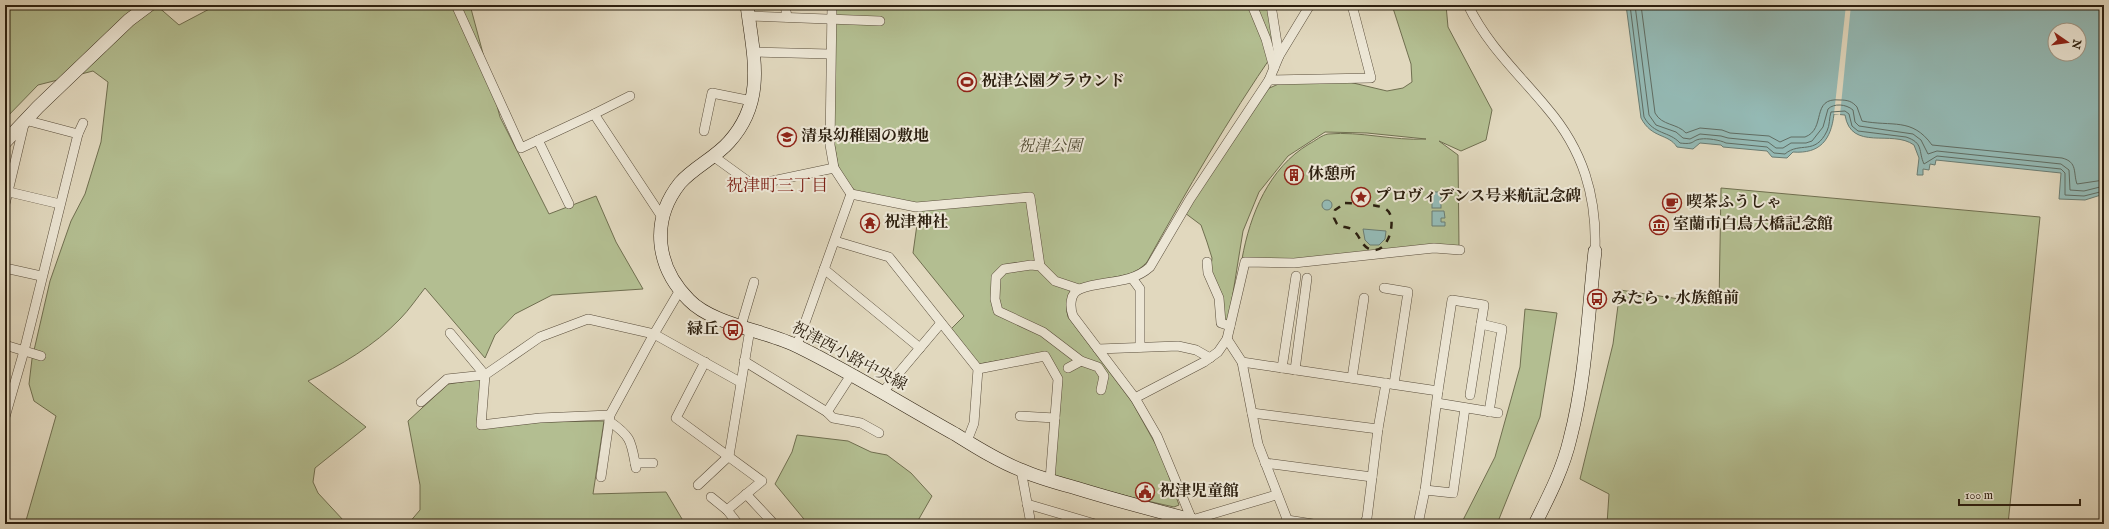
<svg xmlns="http://www.w3.org/2000/svg" width="2109" height="529" font-family="'IM FELL English','Noto Serif JP',serif">
<style>
.green{fill:#b3be91;stroke:#706f50}
.water{fill:#94b9b4;stroke:#6b7c72;fill-rule:evenodd}
.pier{fill:#e1d8be}
.lines{fill:none;stroke-linecap:round;stroke-linejoin:round}
.shore{stroke:#606c62;stroke-width:1}
.street-casing{stroke:#5a4e3c;stroke-width:10}
.secondary-casing{stroke:#2d2010;stroke-width:14}
.street{stroke:#ece6d5;stroke-width:9}
.secondary{stroke:#ece6d5;stroke-width:13}
.rail{stroke:#2d2010;stroke-width:2.5;stroke-dasharray:7 7;stroke-linecap:butt}
.labels{text-anchor:middle;dominant-baseline:central;stroke-width:4;stroke-linejoin:round;paint-order:stroke}
.poi-label{font-size:16px;font-weight:bold;fill:#2d2010;stroke:#ece6d5;text-anchor:start}
.park-label{font-size:16px;font-style:italic;fill:#554f37;stroke:#ece6d5}
.street-label{font-size:16px;fill:#2d2010;stroke:#ece6d5}
.neighbourhood-label{font-size:17px;fill:#7a1f14;stroke:#ece6d5}
</style>
<rect width="100%" height="100%" fill="#e1d8be"/>
<filter id="stains"><feTurbulence type="fractalNoise" baseFrequency=".005" numOctaves="4"/><feColorMatrix values="0 0 0 0 .2 0 0 0 0 .09 0 0 0 0 .02 0 0 0 .5 -.17"/></filter>
<radialGradient id="worn" r=".72"><stop offset=".6" stop-color="#630" stop-opacity="0"/><stop offset="1" stop-color="#630" stop-opacity=".3"/></radialGradient>
<g class="green">
<path d="M5,5H156L179,25L217,5H470L500,117L549,214L596,196L616,242L643,289L552,295L515,314L495,335L485,358L425,288C417,298 409,310 400,319C375,345 340,366 308,381L366,427L315,468L313,482L318,493L344,521L322,524H25L56,416L34,401L29,384L32,359L50,281L71,221L85,194L101,142L108,82L93,71L38,85L5,119Z"/>
<path d="M835,5H1267L1275,51C1228,119 1187,190 1147,262C1142,267 1137,272 1129,274C1107,280 1058,281 1068,317L1132,402L1161,454L1179,505L1174,507L1134,498L1052,476L1060,381L1047,352L979,364L951,329L964,316L913,253L920,203L900,201L855,191L845,179L838,166L834,142Z"/>
<path d="M1392,5H1446L1448,27L1492,110L1486,140L1461,151L1439,141L1458,155L1459,247L1293,260L1242,259C1250,214 1269,168 1309,144C1315,141 1322,135 1328,134C1361,131 1393,141 1426,139L1367,133L1325,132L1288,156L1259,192L1243,231L1228,324L1222,323L1210,277L1212,258L1207,242L1201,225L1185,213L1265,90L1283,82H1349L1387,91L1403,88L1412,82L1411,64Z"/>
<path d="M1721,188L2040,217L2008,524H1607L1609,494L1580,479L1613,344L1620,290L1719,305Z"/>
<path d="M1525,309L1557,313L1540,417L1497,524H1461L1495,457L1520,367Z"/>
<path d="M482,379L479,429L541,422L604,421L593,494L666,492L685,524H408L420,510V485L408,421L448,384Z"/>
<path d="M797,435L848,441L871,452L887,455L911,473L932,496L916,524H808L775,484L792,452Z"/>
</g>
<g class="water">
<path d="M1626,5H2104V194L2085,200L2059,199L2061,173L1936,160L1935,165L1930,164L1929,170L1923,169V175H1917L1919,158L1914,145C1892,129 1851,152 1845,115L1834,114C1831,140 1820,154 1793,152L1787,158L1772,157L1767,151L1723,147L1721,145L1700,143L1693,149L1677,147C1668,133 1652,139 1641,118ZM2055,30H2079V54H2055Z"/>
<rect x="1432" y="192" width="9" height="16"/>
<circle cx="1327" cy="205" r="5"/>
<path d="M1432,211H1444L1445,218H1441V222H1445V226H1432Z"/>
<path d="M1363,229L1386,231L1385,239L1379,245H1370L1365,240Z"/>
</g>
<path class="pier" d="M1846,5H1851L1840,115L1834,114Z"/>
<g class="lines">
<g class="shore">
<path d="M1630,5L1644,117C1654,135 1669,131 1680,143C1696,145 1691,140 1701,139C1707,138 1720,140 1726,143L1767,147L1774,153L1785,154C1800,141 1815,156 1827,131C1830,125 1829,118 1831,112L1845,111L1849,114L1852,126L1858,131L1906,137C1924,143 1918,151 1924,164L1937,156L2061,169L2065,173V195L2084,196L2104,191"/>
<path d="M1635,5L1649,115L1656,125L1676,132L1683,138L1690,139L1700,134L1721,136L1728,138L1768,142L1776,148H1783L1791,143H1806L1812,141L1823,127L1828,109C1834,103 1846,104 1853,110L1855,122L1859,126L1913,134L1921,140L1928,154L1937,151L2061,164L2069,170L2070,190L2084,191L2104,186"/>
<path d="M1641,5L1655,113C1662,126 1677,123 1686,133L1700,128L1722,130L1730,133L1769,136L1780,142L1791,137H1805C1827,129 1810,97 1840,100C1847,100 1852,101 1857,107L1862,121C1892,127 1912,117 1932,145L2062,158C2078,162 2073,173 2077,184L2104,180"/>
</g>
<defs>
<g id="street">
<path d="M456,5L521,148L594,114L662,217"/>
<path d="M785,5L787,17"/>
<path d="M832,5L830,145L834,168L851,194L916,207L1030,197L1040,266"/>
<path d="M1252,5L1266,39L1274,68"/>
<path d="M1271,5L1279,56"/>
<path d="M1468,5C1487,45 1519,74 1547,108C1583,150 1597,196 1595,251"/>
<path d="M748,16L880,21"/>
<path d="M753,52L830,54"/>
<path d="M1269,80L1371,78L1352,5"/>
<path d="M594,114L630,96"/>
<path d="M704,131L712,93L752,101"/>
<path d="M78,134L83,123"/>
<path d="M538,140L569,204"/>
<path d="M713,156L753,185L834,168"/>
<path d="M5,191L60,204"/>
<path d="M5,204L25,120L78,134L24,351L5,417"/>
<path d="M835,241L889,257L978,369L974,423L967,441"/>
<path d="M1207,262L1208,273L1219,298L1221,323L1230,326"/>
<path d="M5,268L41,276"/>
<path d="M824,269L920,348"/>
<path d="M1132,278L1140,289V347"/>
<path d="M1384,288L1408,292L1394,384"/>
<path d="M1079,289L1055,281L1040,266L1031,265L1004,269L996,277L995,299L998,311L1043,332L1081,361L1098,367L1104,376L1101,390"/>
<path d="M1481,324L1502,329L1489,412"/>
<path d="M741,326L754,282"/>
<path d="M450,333L485,375L481,425L540,418L610,415"/>
<path d="M1227,339L1242,362L1258,444L1289,524"/>
<path d="M5,345L41,356"/>
<path d="M797,345L851,194"/>
<path d="M1098,349L1178,346L1196,350L1210,358"/>
<path d="M744,361L827,412L833,418L861,423L879,433"/>
<path d="M705,362L676,418L762,481L727,510"/>
<path d="M1242,362L1438,391L1425,490L1418,524"/>
<path d="M1068,368L1081,361"/>
<path d="M1282,368L1296,276"/>
<path d="M978,369L1045,356L1058,379L1050,480"/>
<path d="M1295,370L1307,278"/>
<path d="M1352,378L1364,298"/>
<path d="M1438,391L1452,300L1484,305L1470,395"/>
<path d="M882,393L941,323"/>
<path d="M1135,398L1204,362L1218,352L1227,339L1245,262L1294,263L1434,248L1460,250"/>
<path d="M421,402L447,379L485,375L540,337L588,319L654,334L740,382"/>
<path d="M1437,403L1498,413"/>
<path d="M827,412L851,375"/>
<path d="M1252,413L1378,429"/>
<path d="M1020,416L1055,418"/>
<path d="M609,421C632,437 631,441 636,468"/>
<path d="M635,463H653"/>
<path d="M1265,463L1372,477"/>
<path d="M1021,470L1031,524"/>
<path d="M601,477L610,415L654,334L680,290"/>
<path d="M698,485L729,456L750,329"/>
<path d="M1425,490L1453,493L1465,408"/>
<path d="M746,494L774,524"/>
<path d="M1276,495L1192,520L1157,436L1135,398L1073,316C1070,308 1069,293 1080,289C1103,280 1130,285 1150,267L1190,199L1269,80L1279,56L1310,5"/>
<path d="M711,497L727,510L738,524"/>
<path d="M1027,504L1095,524"/>
<path d="M1287,520L1313,524"/>
<path d="M1364,524L1367,518L1378,429L1386,383"/>
</g>
<g id="secondary">
<path d="M747,5C753,55 767,100 729,142C715,158 694,167 680,183C650,221 656,267 689,300C713,325 768,331 799,347C852,373 903,405 955,434C976,447 998,461 1021,470C1039,478 1058,483 1076,488C1115,500 1153,510 1192,520L1194,524"/>
<path d="M5,142L38,107L129,20L149,5"/>
<path d="M1535,524C1549,496 1563,469 1570,439C1586,378 1588,314 1595,251"/>
</g>
</defs>
<use href="#street" class="street-casing"/>
<use href="#secondary" class="secondary-casing"/>
<use href="#street" class="street"/>
<use href="#secondary" class="secondary"/>
<path class="rail" d="M1345,203C1354,203 1380,204 1387,210C1397,217 1390,253 1372,250C1361,247 1361,237 1354,231C1349,226 1342,228 1337,224L1334,218L1335,210Z"/>
</g>
<defs>
<symbol id="stadium-ring" viewBox="-11 -11 22 22"><circle r="9.5" fill="#ece6d5" stroke="#8f2418" stroke-width="1.5"/><path d="M0-5a6.5 5 0 1 0 0 10a6.5 5 0 1 0 0-10ZM-3.5-1.8h7v3.6h-7Z" fill="#8f2418"/></symbol>
<symbol id="school-ring" viewBox="-11 -11 22 22"><circle r="9.5" fill="#ece6d5" stroke="#8f2418" stroke-width="1.5"/><path d="M0-5L7-2L0 1L-7-2ZM-4 1L0 2.5L4 1V4Q0 6-4 4Z" fill="#8f2418"/></symbol>
<symbol id="building-ring" viewBox="-11 -11 22 22"><circle r="9.5" fill="#ece6d5" stroke="#8f2418" stroke-width="1.5"/><path d="M-4-6H4V6H1V3H-1V6H-4ZM-2.5-4.3h1.7v1.8h-1.7ZM.8-4.3h1.7v1.8H.8ZM-2.5-1h1.7V.8h-1.7ZM.8-1h1.7V.8H.8Z" fill="#8f2418"/></symbol>
<symbol id="sight-ring" viewBox="-11 -11 22 22"><circle r="9.5" fill="#ece6d5" stroke="#8f2418" stroke-width="1.5"/><path d="M0-6L1.8-2.2L6-1.7L2.9 1.2L3.7 5.4L0 3.3L-3.7 5.4L-2.9 1.2L-6-1.7L-1.8-2.2Z" fill="#8f2418"/></symbol>
<symbol id="cafe-ring" viewBox="-11 -11 22 22"><circle r="9.5" fill="#ece6d5" stroke="#8f2418" stroke-width="1.5"/><path d="M-5.5-4.5H6V0H3Q3 3.5 0 3.5H-2.5Q-5.5 3.5-5.5 0ZM3-3.2v2h1.7v-2ZM-6 4.5H4V6H-6Z" fill="#8f2418"/></symbol>
<symbol id="temple-ring" viewBox="-11 -11 22 22"><circle r="9.5" fill="#ece6d5" stroke="#8f2418" stroke-width="1.5"/><path d="M0-6L5-2H3V0L6.5 2.5H4V6H1.5V3h-3V6H-4V2.5H-6.5L-3 0V-2H-5Z" fill="#8f2418"/></symbol>
<symbol id="museum-ring" viewBox="-11 -11 22 22"><circle r="9.5" fill="#ece6d5" stroke="#8f2418" stroke-width="1.5"/><path d="M0-6L6-3V-2H-6V-3ZM-5-1h2V3h-2ZM-1-1h2V3h-2ZM3-1h2V3H3ZM-6 4H6V6H-6Z" fill="#8f2418"/></symbol>
<symbol id="bus-ring" viewBox="-11 -11 22 22"><circle r="9.5" fill="#ece6d5" stroke="#8f2418" stroke-width="1.5"/><path d="M-5-6H5V4H4V6H2V4H-2V6H-4V4H-5ZM-3.5-4V0h7V-4ZM-3.5 1.2v1.5H-2V1.2ZM2 1.2v1.5H3.5V1.2Z" fill="#8f2418"/></symbol>
<symbol id="civic-ring" viewBox="-11 -11 22 22"><circle r="9.5" fill="#ece6d5" stroke="#8f2418" stroke-width="1.5"/><path d="M-.6-6.5H3V-4.5H.6V-3L4-1V1h2V6H-6V1h2V-1L-.6-3ZM-1.2 2.5V6h2.4V2.5Z" fill="#8f2418"/></symbol>
</defs>
<g fill-rule="evenodd">
<use href="#stadium-ring" x="956" y="71" width="22" height="22"/>
<use href="#school-ring" x="776" y="126" width="22" height="22"/>
<use href="#building-ring" x="1283" y="164" width="22" height="22"/>
<use href="#sight-ring" x="1350" y="186" width="22" height="22"/>
<use href="#cafe-ring" x="1661" y="192" width="22" height="22"/>
<use href="#temple-ring" x="859" y="212" width="22" height="22"/>
<use href="#museum-ring" x="1648" y="214" width="22" height="22"/>
<use href="#bus-ring" x="1586" y="288" width="22" height="22"/>
<use href="#bus-ring" x="722" y="319" width="22" height="22"/>
<use href="#civic-ring" x="1134" y="481" width="22" height="22"/>
</g>
<g class="labels">
<g class="poi-label">
<text x="981" y="82">祝津公園グラウンド</text>
<text x="801" y="137">清泉幼稚園の敷地</text>
<text x="1308" y="175">休憩所</text>
<text x="1375" y="197">プロヴィデンス号来航記念碑</text>
<text x="1686" y="203">喫茶ふうしゃ</text>
<text x="884" y="223">祝津神社</text>
<text x="1673" y="225">室蘭市白鳥大橋記念館</text>
<text x="1611" y="299">みたら・水族館前</text>
<text x="719" y="330" text-anchor="end">緑丘</text>
<text x="1159" y="492">祝津児童館</text>
</g>
<g class="park-label">
<text x="1050" y="147">祝津公園</text>
</g>
<g class="street-label">
<text transform="translate(849 357) rotate(28)">祝津西小路中央線</text>
</g>
<g class="neighbourhood-label">
<text x="777" y="186">祝津町三丁目</text>
</g>
</g>
<rect width="2109" height="529" fill="none" stroke="#e1d8be" stroke-width="20"/>
<rect x="6" y="6" width="2097" height="517" fill="none" stroke="#2d2010" stroke-width="2"/>
<rect x="10" y="10" width="2089" height="509" fill="none" stroke="#2d2010"/>
<g transform="translate(2067 42) rotate(103)"><circle r="19" fill="#ece6d5" stroke="#a09786"/>
<path d="M0-3L7 15L0 10L-7 15Z" fill="#8f2418"/>
<text y="-6" font-size="11" font-weight="bold" text-anchor="middle" fill="#2d2010">N</text>
</g>
<path d="M1959 499v6h121v-6" fill="none" stroke="#2d2010" stroke-width="2"/>
<text x="1965" y="499" font-size="12" fill="#2d2010" stroke="#ece6d5" stroke-width="3" paint-order="stroke">100 m</text>
<rect width="100%" height="100%" filter="url(#stains)"/>
<rect width="100%" height="100%" fill="url(#worn)"/>
</svg>
